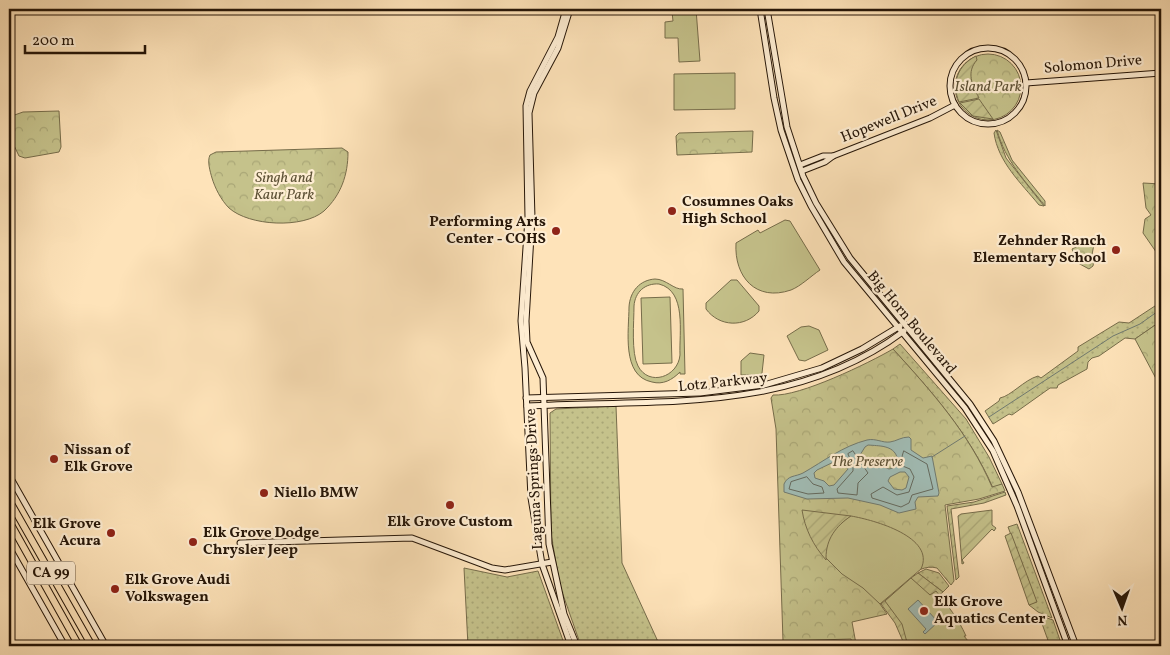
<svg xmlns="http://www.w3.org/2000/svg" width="1170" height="655" font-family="Vollkorn,serif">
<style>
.grass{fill:url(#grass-dots);stroke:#766c4a}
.forest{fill:url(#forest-crowns);stroke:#766c4a}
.garden{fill:url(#garden-furrows);stroke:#766c4a}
.pitch{fill:#c5c28b;stroke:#766c4a;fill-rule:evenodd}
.water{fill:#a1bdb6;stroke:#707a70;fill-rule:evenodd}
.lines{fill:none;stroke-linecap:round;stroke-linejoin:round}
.shore{stroke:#646a5f;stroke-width:1}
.stream{stroke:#707a70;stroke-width:1}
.secondary-casing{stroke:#261608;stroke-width:7}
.highway-casing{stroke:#261608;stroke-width:8}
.secondary{stroke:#feedd2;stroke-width:5}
.highway{stroke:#fee3b9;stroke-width:6}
.poi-dot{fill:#8f2418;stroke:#feedd2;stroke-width:2}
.labels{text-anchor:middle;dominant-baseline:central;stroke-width:4.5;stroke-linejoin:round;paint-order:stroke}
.shield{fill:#feedd2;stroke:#675645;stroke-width:1}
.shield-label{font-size:14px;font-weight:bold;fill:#261608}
.street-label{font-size:15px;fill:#261608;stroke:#feedd2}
.park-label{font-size:15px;font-style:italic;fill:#5e5236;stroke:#feedd2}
.poi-label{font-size:15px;font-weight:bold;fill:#261608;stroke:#feedd2;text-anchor:start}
</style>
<defs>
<pattern id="grass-dots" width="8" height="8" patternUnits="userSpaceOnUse" patternTransform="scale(1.25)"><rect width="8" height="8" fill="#c5c28b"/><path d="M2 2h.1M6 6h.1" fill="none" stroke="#a9a676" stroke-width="1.8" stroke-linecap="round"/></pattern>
<pattern id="forest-crowns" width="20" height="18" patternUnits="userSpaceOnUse" patternTransform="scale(1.25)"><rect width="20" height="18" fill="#c5c28b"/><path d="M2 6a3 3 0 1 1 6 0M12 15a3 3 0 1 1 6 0" fill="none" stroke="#a9a676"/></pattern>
<pattern id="garden-furrows" width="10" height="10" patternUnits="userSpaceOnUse" patternTransform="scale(1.25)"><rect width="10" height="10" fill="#c5c28b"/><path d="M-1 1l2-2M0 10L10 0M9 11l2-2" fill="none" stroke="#a9a676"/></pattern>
</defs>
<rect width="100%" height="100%" fill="#fee3b9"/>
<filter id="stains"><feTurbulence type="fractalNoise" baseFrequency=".004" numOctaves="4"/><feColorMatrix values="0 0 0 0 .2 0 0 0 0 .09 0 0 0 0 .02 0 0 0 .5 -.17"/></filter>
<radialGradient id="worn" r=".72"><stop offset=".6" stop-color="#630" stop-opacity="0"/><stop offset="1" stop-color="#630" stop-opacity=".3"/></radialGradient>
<g class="grass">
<path d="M996,130L1006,158L1044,206L1039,205C1021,183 998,162 994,133Z"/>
<path d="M997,130L1000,132L1012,160L1045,201V206C1026,182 1005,161 997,130Z"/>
<path d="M1161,302V321L1135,339L1125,338L1099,356L1092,358L1088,362L1087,369L1058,385L1057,388H1050L1012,415L1009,414L993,424L985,411L999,401L1000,398C1011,396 1024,380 1038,376L1041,378L1078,351V347L1119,322L1129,323Z"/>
<path d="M900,344L966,419L989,457L1002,484L993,488C969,433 932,392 893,349Z"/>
<path d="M616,406L622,563L660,646H581L560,586L551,534L550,413L556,409Z"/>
<path d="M1017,524L1052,618L1038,612L1029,605L1036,601L1008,527Z"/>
<path d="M464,568L507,577L538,571L565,646H468Z"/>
<path d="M926,569L939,573L949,586L943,592L918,573Z"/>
<path d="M1044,617L1053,620L1062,646H1050L1040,618Z"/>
</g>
<g class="forest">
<circle cx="988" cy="87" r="33"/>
<path d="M59,111L61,147L59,152L25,158L19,156L9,135V117L23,112Z"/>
<path d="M753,131L752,152L677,155L676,136L679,133Z"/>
<path d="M342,148L348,152C348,175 341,195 324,211C303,229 249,226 229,208C221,200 215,188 212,178C210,171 207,161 210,155L216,152Z"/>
<path d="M1143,183L1161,184V219L1159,220L1161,224V259L1143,233L1145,219L1151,215L1146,208Z"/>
<path d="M1093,239L1096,244H1094L1091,260H1094L1093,266L1089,269L1078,263L1072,249Z"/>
<path d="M1161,321V388L1135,339Z"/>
<path d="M893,349C932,392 969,433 992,487L1002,484L1005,491L979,499L945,505L954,581L951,585L937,568C915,562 894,591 880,604L887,614L852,622L856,644H852L851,639L783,641L776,429L771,398L773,395C799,397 869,363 893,349Z"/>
</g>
<g class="garden">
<path d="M976,56L977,60C966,72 972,85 979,98L959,102C951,83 958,65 976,56Z"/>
<path d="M979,99L993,119L973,116L960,103Z"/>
<path d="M1005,492L1006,495L984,503L951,509L959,577L956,580L947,506L974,502Z"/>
<path d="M802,510L851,516C835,527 828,540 826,560C813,545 805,529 802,510Z"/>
<path d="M992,510V525L996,528L994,531L992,529L962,560L964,563L962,564L958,516L961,514Z"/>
<path d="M1011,533L1037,602L1029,605L1005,536Z"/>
<path d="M918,573L943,592C931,603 919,587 911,578Z"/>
<path d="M909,580L887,600L906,624L909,646H905L895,623L881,604Z"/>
</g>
<g class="pitch">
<path d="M680,9H696L700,61L679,62L678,38H665V22L673,21L672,12H680Z"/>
<path d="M735,73V109L674,110V74Z"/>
<path d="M785,220L790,221L820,270C811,276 801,286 791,290C756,302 734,277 736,243L758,230L760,233Z"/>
<path d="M655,279C666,279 674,290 683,289L685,374H680V372C672,380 663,385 652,382C621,376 629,330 629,307C630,291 640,280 655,279ZM659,284C687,291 679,333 680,355C678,377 649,387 638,366C631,353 634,322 634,306C635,292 645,283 659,284Z"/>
<path d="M731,280H737L759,306V311C745,328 719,327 706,309V303Z"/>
<path d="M670,297L672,363L643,364L641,298Z"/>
<path d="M801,327L809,326L819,330L828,350L805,361L799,360L787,336Z"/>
<path d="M750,353L764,355L762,373L759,375H741V361Z"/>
<path d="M851,516C874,520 936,537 921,569L880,604L863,588L842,574L826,558C826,539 836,526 851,516Z"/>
<path d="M911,578L930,595L936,591C948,606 958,618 966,636H964L972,646H908L902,624L885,601Z"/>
</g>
<g class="water">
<path d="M909,437L911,439V450L923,458L932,456L939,493L938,496L918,497L915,502L916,509L899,513L880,505L848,498L807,499L784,492V484C788,475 795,477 803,473C824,461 843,446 867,440C876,438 882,443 890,442C897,441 901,437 909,437ZM868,445C879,446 893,445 897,457L893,468L889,469L880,466L871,467L867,459L860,455L865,447ZM842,458L846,461L848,469L834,485L829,486L824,481L815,478L814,473L817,470ZM900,472H905L909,477L906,488L902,490L894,489L888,481L890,477Z"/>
<path d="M918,600L938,622L925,634L923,632L926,629L908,609Z"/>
</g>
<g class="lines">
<g class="shore">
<path d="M853,451L868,473L858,483L857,495L838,493L837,489L853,471V466L848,454Z"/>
<path d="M904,451L927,464L933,489L912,495L909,503L901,507L872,498L871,494L883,487L897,495L909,492L914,477L910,469L900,465Z"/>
<path d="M807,477L813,484L822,487L824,493L808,494L789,489L791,482Z"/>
</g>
<g class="stream">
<path d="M989,417L1113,336L1140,324L1161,309"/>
<path d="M932,457L965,436"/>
</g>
<defs>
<g id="secondary">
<path d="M566,9L558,37L530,91L526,106L528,218L521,321L525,368L531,498L542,564L571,646"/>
<path d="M570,9L558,48L534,93L529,113L532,218L526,321L527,342L543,378L549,544L564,614L577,646"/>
<path d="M760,9L774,98L781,130L798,180L811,206L844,262L965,408L993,451L1017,506L1068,646"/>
<path d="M767,9L787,127L803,176L816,203L850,258L970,404L994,441L1018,492L1076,646"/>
<circle cx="988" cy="86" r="38"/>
<path d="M1026,83L1161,73"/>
<path d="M800,165L823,156H833"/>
<path d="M802,171L825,162L833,156L930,118L955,105"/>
<path d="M526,398L700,393L764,385L822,368L862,349L900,326"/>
<path d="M527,406C657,399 792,415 904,331"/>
<path d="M9,475L106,646"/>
<path d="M240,543L412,538L492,568L505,570L552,562"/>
<path d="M9,547L65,646"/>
</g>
<g id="highway">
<path d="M9,500L92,646"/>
<path d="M9,521L79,646"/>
</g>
</defs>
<use href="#secondary" class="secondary-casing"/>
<use href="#highway" class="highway-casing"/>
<use href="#secondary" class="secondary"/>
<use href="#highway" class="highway"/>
</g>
<g class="poi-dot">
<circle cx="672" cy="211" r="5"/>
<circle cx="556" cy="231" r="5"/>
<circle cx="1116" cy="250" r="5"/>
<circle cx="54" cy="459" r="5"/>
<circle cx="264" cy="493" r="5"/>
<circle cx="450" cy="505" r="5"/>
<circle cx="111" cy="533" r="5"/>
<circle cx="193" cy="542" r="5"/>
<circle cx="115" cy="589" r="5"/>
<circle cx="924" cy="611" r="5"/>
</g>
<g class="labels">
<rect class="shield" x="27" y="561.5" width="48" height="23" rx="4"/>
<g class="shield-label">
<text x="51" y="573">CA 99</text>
</g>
<g class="street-label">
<text transform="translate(1093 65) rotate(-5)">Solomon Drive</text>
<text transform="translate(889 120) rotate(-22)">Hopewell Drive</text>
<text transform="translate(911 323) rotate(50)">Big Horn Boulevard</text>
<text transform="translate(723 383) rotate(-6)">Lotz Parkway</text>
<text transform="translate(535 479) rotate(-93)">Laguna Springs Drive</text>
</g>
<g class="park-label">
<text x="988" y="87">Island Park</text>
<text x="284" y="178">Singh and<tspan x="284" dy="17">Kaur Park</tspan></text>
<text x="867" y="462">The Preserve</text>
</g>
<g class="poi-label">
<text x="682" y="202">Cosumnes Oaks<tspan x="682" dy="17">High School</tspan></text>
<text x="546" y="222" text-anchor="end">Performing Arts<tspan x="546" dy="17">Center - COHS</tspan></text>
<text x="1106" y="241" text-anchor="end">Zehnder Ranch<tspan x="1106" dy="17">Elementary School</tspan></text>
<text x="64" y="450">Nissan of<tspan x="64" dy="17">Elk Grove</tspan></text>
<text x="274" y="493">Niello BMW</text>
<text x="450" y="522" text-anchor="middle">Elk Grove Custom</text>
<text x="101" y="524" text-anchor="end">Elk Grove<tspan x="101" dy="17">Acura</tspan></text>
<text x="203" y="533">Elk Grove Dodge<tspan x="203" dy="17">Chrysler Jeep</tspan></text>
<text x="125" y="580">Elk Grove Audi<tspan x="125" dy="17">Volkswagen</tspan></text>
<text x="934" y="602">Elk Grove<tspan x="934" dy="17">Aquatics Center</tspan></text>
</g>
</g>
<rect width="1170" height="655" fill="none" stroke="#fee3b9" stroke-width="30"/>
<rect x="10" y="10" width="1150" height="635" fill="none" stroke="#261608" stroke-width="2.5"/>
<rect x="15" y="15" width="1140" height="625" fill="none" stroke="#261608"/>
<g transform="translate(1122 608) rotate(178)" stroke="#feedd2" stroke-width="4" paint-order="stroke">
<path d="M0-4L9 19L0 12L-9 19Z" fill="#261608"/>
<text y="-8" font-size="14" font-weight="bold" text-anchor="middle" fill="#261608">N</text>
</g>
<path d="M25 45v8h120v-8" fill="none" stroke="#261608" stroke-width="2.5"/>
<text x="32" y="45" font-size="15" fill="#261608" stroke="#feedd2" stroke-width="4" paint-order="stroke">200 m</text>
<rect width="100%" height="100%" filter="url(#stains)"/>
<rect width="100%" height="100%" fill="url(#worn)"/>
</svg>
